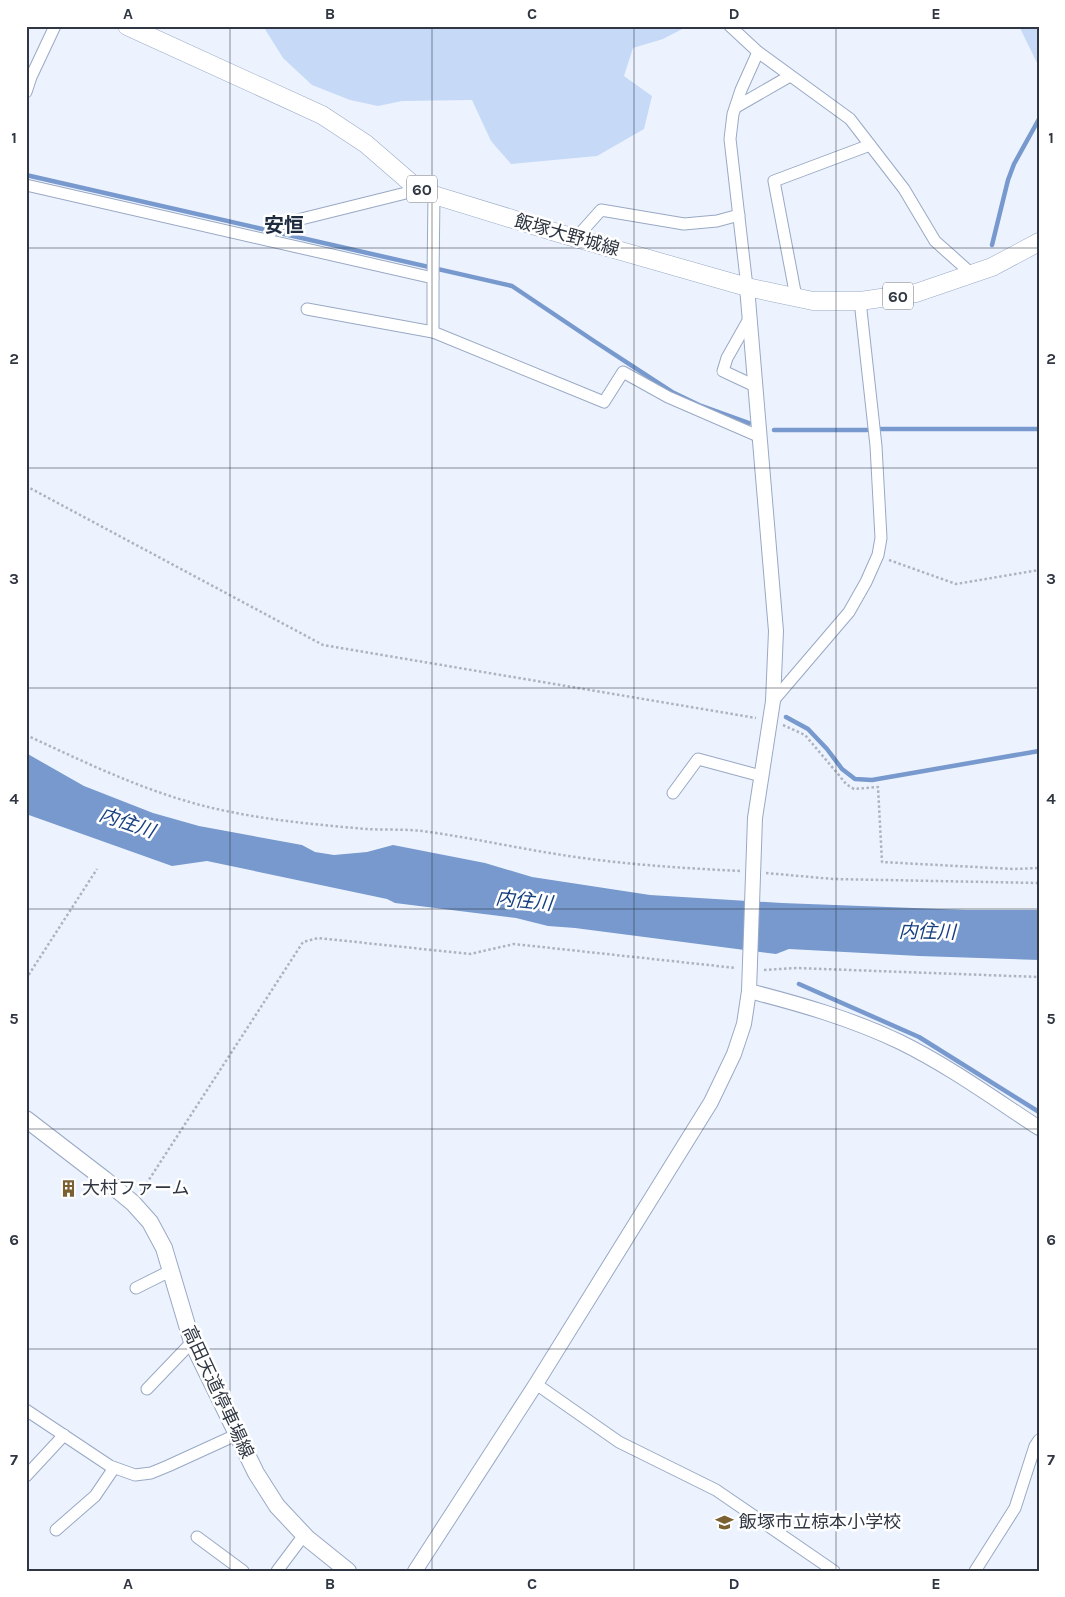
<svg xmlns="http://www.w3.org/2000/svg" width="1065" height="1597" font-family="Karla,'Noto Sans JP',sans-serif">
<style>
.green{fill:#c6d9f6}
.water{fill:#7799cd}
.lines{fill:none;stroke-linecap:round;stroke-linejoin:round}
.stream{stroke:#7799cd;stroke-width:4.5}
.minor-casing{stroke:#99a9c4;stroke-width:13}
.tertiary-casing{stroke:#99a9c4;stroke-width:16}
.secondary-casing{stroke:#99a9c4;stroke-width:18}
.primary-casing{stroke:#99a9c4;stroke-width:19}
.path{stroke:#adb4bf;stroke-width:2.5;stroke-dasharray:2.5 2.5;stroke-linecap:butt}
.minor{stroke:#fff;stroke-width:11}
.tertiary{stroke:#fff;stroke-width:14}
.secondary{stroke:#fff;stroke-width:16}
.primary{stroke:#fff;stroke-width:18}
.grid{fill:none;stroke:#303742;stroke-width:1;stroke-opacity:0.55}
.labels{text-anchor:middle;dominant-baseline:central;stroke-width:5;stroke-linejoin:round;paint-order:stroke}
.shield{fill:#fff;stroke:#6e737b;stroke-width:1}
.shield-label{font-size:16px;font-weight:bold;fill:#303742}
.street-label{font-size:18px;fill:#303742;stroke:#fff}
.poi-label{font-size:18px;fill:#303742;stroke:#fff;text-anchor:start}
.water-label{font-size:19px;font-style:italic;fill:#163f7f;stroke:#fff}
.quarter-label{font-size:20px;font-weight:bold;fill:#1e2b3f;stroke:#fff}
.neatline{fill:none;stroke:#303742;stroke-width:2}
.grid-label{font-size:16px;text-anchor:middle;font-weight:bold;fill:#303742}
</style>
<rect width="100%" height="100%" fill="#ecf3ff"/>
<g class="green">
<path d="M263,26H688L663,39L633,48L624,76L652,96L644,129L597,156L511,164L491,141L472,100L402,101L378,106L350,100L312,85L283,58Z"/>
<path d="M1019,26H1039V67Z"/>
</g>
<path class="water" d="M26,753L84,786L153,813L199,826L302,845L315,852L334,855L367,852L393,845L485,863L532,877L650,895L782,903L966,910H1039V960L919,956L789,949L776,954L575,928L548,926L516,918L395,903L387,899L207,861L172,866L26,814Z"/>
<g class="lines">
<g class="stream">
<path d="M26,175L512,286L594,341L672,392L699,405L749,423"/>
<path d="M992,245L1008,180L1014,164L1039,119"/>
<path d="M880,429H1039"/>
<path d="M774,430H867"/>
<path d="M786,717L808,729L827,749L842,769L855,779L872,780L1039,751"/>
<path d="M799,984L919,1037L1039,1112"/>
</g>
<defs>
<g id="minor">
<path d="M730,26L758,52L850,119L904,189L935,241L973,275"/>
<path d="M26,92L31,77L55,26"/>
<path d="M736,107L790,76"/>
<path d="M26,185L433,278V332L604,402L623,372L668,397L758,436"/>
<path d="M576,238L601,210L684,224L717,221L739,215"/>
<path d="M268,240L273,226L422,189"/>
<path d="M433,278L434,195"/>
<path d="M747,287L730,139L733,114L741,90L758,52"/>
<path d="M796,297L774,181L870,145"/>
<path d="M307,309L433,332"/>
<path d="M749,319L727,358L723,371L755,386"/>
<path d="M773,701L849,612L866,582L878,555L881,538L876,446L860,301"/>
<path d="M673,793L698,759L761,776"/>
<path d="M136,1288L170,1271"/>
<path d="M536,1384L619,1442L716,1490L834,1571"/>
<path d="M147,1389L192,1342"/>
<path d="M26,1410L110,1466L135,1475L151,1473L168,1466L238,1434"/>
<path d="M26,1476L64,1435"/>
<path d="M56,1530L95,1496L114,1468"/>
<path d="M197,1537L243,1571"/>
<path d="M277,1571L304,1535"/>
<path d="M975,1571L1015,1508L1035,1446L1039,1440"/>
</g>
<g id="tertiary">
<path d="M749,991C800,1004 852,1019 900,1042C949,1066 993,1098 1039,1128"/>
<path d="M415,1571L536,1384L711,1102L734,1054L744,1024L749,991L755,818L773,701L776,631L747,287"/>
</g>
<path id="secondary" d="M26,1119L104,1179L133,1203L150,1222L164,1248L192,1342L256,1473L277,1506L307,1538L348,1571"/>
<path id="primary" d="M127,26L322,115L366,144L411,183L434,195L558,233L747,287L813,301H860L916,293L992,267L1039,242"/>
</defs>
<use href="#minor" class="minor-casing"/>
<use href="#tertiary" class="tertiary-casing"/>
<use href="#secondary" class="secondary-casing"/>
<use href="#primary" class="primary-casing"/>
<g class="path">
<path d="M26,486L323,645L756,718"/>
<path d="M889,560L956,584L1039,570"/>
<path d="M783,725L805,735L838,774L846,784L854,789L878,787L882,862L1013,869L1039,868"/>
<path d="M26,735C93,766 158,798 231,812C275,821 321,825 366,829C384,830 404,829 422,831C467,837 512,847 556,854C617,864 679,868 741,871"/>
<path d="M766,873L833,879L1039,883"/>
<path d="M764,970L796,968L1039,977"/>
<path d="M26,979L97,869"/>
<path d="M141,1192L303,942L318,938L470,954L514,944L736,968"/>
</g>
<use href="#minor" class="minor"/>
<use href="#tertiary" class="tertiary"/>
<use href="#secondary" class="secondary"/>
<use href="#primary" class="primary"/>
</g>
<path class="grid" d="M230,26V1571M432,26V1571M634,26V1571M836,26V1571M26,248H1039M26,468H1039M26,688H1039M26,909H1039M26,1129H1039M26,1349H1039"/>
<defs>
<symbol id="building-bare" viewBox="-9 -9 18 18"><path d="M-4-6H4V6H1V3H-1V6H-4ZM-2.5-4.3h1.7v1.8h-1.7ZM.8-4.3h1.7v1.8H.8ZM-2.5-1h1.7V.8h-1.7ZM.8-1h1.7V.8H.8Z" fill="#7b6032" stroke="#fff" stroke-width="2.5" paint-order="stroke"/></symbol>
<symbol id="school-bare" viewBox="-9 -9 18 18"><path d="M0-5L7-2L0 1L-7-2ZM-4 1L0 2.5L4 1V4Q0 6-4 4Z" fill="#7b6032" stroke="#fff" stroke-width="2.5" paint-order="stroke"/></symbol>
</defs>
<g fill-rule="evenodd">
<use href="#building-bare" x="56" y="1176" width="25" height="25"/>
<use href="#school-bare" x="712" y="1510" width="25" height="25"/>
</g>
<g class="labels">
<g class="shield">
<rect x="407" y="175.5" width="30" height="27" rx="4"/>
<rect x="883" y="282.5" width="30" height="27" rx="4"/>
</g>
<g class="shield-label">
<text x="422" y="189">60</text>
<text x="898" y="296">60</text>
</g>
<g class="street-label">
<text transform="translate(567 235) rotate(16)">飯塚大野城線</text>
<text transform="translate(218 1392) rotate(65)">高田天道停車場線</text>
</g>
<g class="poi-label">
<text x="82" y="1188">大村ファーム</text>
<text x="739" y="1522">飯塚市立椋本小学校</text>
</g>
<g class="water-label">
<text transform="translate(127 823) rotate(19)">内住川</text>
<text transform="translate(524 901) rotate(6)">内住川</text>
<text transform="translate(927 932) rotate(1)">内住川</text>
</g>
<g class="quarter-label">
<text x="284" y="225">安恒</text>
</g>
</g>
<rect width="1065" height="1597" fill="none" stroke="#ffffff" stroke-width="55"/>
<rect x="28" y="28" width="1010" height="1542" class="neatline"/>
<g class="grid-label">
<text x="128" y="19">A</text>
<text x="330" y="19">B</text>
<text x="532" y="19">C</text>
<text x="734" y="19">D</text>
<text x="936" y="19">E</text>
<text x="14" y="143">1</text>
<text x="1051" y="143">1</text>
<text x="14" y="364">2</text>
<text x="1051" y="364">2</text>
<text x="14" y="584">3</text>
<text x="1051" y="584">3</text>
<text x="14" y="804">4</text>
<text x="1051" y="804">4</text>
<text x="14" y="1024">5</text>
<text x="1051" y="1024">5</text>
<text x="14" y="1245">6</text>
<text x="1051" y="1245">6</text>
<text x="14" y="1465">7</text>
<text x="1051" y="1465">7</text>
<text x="128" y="1589">A</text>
<text x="330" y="1589">B</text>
<text x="532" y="1589">C</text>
<text x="734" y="1589">D</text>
<text x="936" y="1589">E</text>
</g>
</svg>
